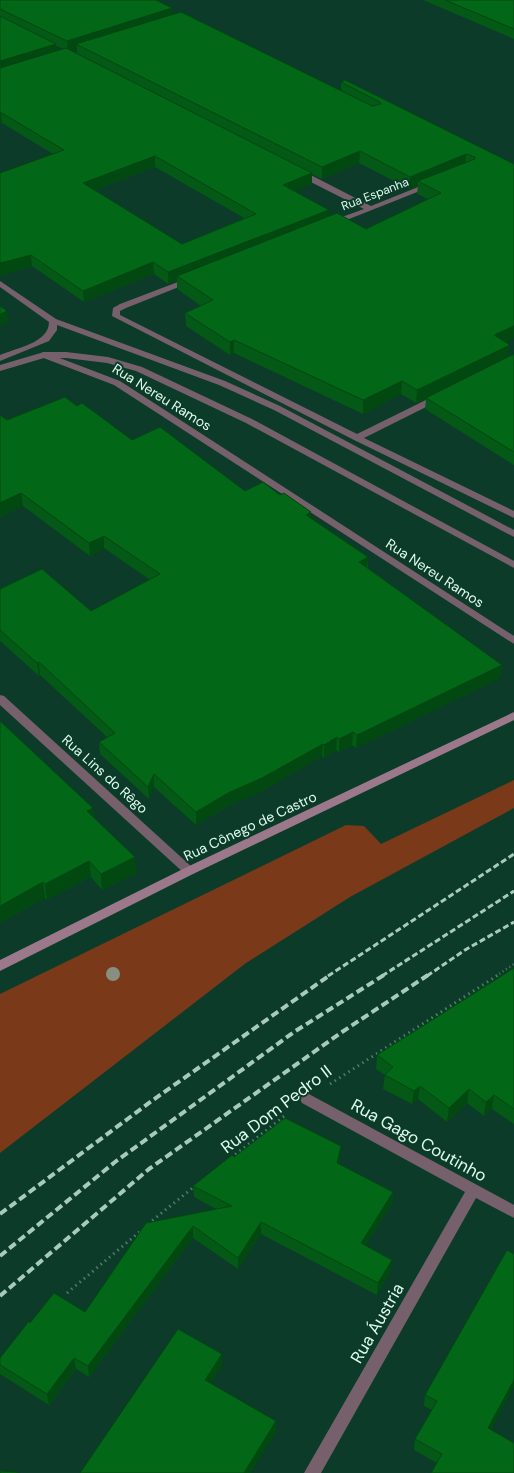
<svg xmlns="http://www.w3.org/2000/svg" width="514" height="1473" font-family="'DM Sans',sans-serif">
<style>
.green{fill:#7a3919}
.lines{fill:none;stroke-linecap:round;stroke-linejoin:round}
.path-far1{stroke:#517b6a;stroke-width:2.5;stroke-dasharray:1 3;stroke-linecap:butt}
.path{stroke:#517b6a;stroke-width:3;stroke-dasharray:1.5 4;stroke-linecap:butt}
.minor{fill:#76606b;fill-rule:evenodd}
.tertiary{fill:#76606b;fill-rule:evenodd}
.secondary{fill:#9b798b;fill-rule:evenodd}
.rail-far1{stroke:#a8cabb;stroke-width:3;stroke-dasharray:6 3;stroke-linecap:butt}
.rail{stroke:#a8cabb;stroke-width:4;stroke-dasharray:8 4;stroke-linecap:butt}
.tree{fill:#888f80}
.wall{fill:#035915;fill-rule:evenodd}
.shaded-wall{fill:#024811}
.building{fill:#036718;stroke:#024811;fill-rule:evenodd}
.labels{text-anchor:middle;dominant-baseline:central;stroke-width:4;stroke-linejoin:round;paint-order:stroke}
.far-street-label{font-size:12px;fill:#defced;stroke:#0c3b2a}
.street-label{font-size:14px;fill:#defced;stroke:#0c3b2a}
.near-street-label{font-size:17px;fill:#defced;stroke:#0c3b2a}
</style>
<rect width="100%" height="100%" fill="#0c3b2a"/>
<path class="green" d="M514,780V808L350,897L246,963L0,1153V994L346,825L364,826L381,844Z"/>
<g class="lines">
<path class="path-far1" d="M496,976L514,964"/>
<g class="path">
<path d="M330,1084L498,975"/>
<path d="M231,1158L287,1114"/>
<path d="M148,1224L195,1186"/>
<path d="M67,1293L143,1229"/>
</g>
<g class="minor">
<path d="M295,170H301L371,206L428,183L435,185L334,225H331V221L364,209L295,174Z"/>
<path d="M191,277L195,279L194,281L126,308L120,311V315L357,434L436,395H442V399L364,438L514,511V518L354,440L112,316L113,308L120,304Z"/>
<path d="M44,352L120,381L514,636V644L114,385L41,357V353Z"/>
<path d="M307,1093L514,1205V1218L476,1198L321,1473H304L465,1192L302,1103L300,1099L302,1095Z"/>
</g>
<g class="tertiary">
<path d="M0,281L56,319L225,381L280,406L514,530V537L274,410L219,385L57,325V330L49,341L0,361V355C16,348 49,343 49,322L0,287Z"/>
<path d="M44,352H66L108,357L142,367L252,419L514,561V568L246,423L136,371L107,363L66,358H44L0,371V365Z"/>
<path d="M0,695L4,696L193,868L195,871L193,874H185L0,705Z"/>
</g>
<path class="secondary" d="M514,712V720L193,874L0,971V960L185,868Z"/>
<g class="rail-far1">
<path d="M328,976L514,854"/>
<path d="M382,976L514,891"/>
<path d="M427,976L465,950L514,922"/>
</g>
<g class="rail">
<path d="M0,1214L153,1100L330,975"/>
<path d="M0,1256L115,1162L294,1032L384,975"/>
<path d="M0,1296L149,1169L342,1032L428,975"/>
</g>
</g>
<circle class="tree" cx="113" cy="974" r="7"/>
<g class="wall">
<path d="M0,0L172,8V14L341,91V82L514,164L506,342L509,357L514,354V465L425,409L426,399L416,403L401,394L363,414L234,353L230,355L186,326L185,313L201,306L177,289V280L168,284L154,274L84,302L32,266L0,276L53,154L2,123L0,124ZM56,46L59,47L63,49L57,51ZM77,49V53L71,50ZM359,163L409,189L418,186L417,194L428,199L366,229L329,216L295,191L312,184V174L322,179ZM155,167L244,218L182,244L95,190Z"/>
<path d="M423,0H514V39Z"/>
<path d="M77,406L132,440L245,491L280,495L311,512V518L368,557V568L502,665L500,678L356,748L352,745L339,752L336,750L324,758L322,756L262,791L228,806L196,825L154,787L149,799L100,754L99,742L107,737L40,675L39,676L0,641V589L91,611L150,580L104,548L90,556L23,506L0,517V415L7,420Z"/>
<path d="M93,808L94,817L137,873L102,890L91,877L47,900L45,898L0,923Z"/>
<path d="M514,968V1124L492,1109L484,1116L467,1103L447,1122L418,1099L412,1104L383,1089L385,1075L376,1069L377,1055Z"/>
<path d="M234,1157L340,1158L339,1164L393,1192L392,1204L365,1246L391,1271L377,1295L261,1234L238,1269L193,1238L89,1377L76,1369L49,1405L0,1374V1358L30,1323L85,1312L146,1223L216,1209L194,1197L193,1186Z"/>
<path d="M514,1387L437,1463L414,1450L415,1439L432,1410L424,1406L425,1395Z"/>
</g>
<g class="shaded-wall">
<path d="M172,8V18L76,44L77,49L68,51L67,41Z"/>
<path d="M56,44L57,55L0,72V61Z"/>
<path d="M0,112H1L2,123L0,124Z"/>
<path d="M360,151L359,163L322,179V167Z"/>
<path d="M466,154L465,167L418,181V186L409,189L410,177Z"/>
<path d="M155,156V167L84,194L83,183Z"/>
<path d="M312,173V184L283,196V185Z"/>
<path d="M329,210V221L177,276V280L168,284V272Z"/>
<path d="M31,255L32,266L0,276V263Z"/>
<path d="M153,262L154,274L84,302L83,291Z"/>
<path d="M7,311L9,322L0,326V314Z"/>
<path d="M514,326V338L492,349L494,335Z"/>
<path d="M234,340V353L230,355V342Z"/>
<path d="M510,345L508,358L426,398V399L416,403L417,390Z"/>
<path d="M402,381L401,394L363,414V400Z"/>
<path d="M21,493L23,506L0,517V503Z"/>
<path d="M311,512V525L306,515Z"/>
<path d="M104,536V548L90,556L89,543Z"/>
<path d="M368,557L367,570L359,562Z"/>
<path d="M39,662L40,675L39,676L37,663Z"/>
<path d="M502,665L500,678L356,748L357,735Z"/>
<path d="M353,732L352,745L339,752V739Z"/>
<path d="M337,737L336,750L324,758V745Z"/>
<path d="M323,744L322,756L262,791L228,806L196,825V812L228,793Z"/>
<path d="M154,774V787L149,799L148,787Z"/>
<path d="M93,808L94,824L87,811Z"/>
<path d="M135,857L137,873L102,890L101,874Z"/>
<path d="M89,861L91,877L47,900L45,884Z"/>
<path d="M43,882L45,898L0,923V906Z"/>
<path d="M420,1086L418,1099L412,1104L414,1091Z"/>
<path d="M469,1089L467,1103L447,1122L449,1108Z"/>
<path d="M494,1095L492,1109L484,1116L486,1102Z"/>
<path d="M341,1146L340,1158L336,1174L337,1163Z"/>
<path d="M393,1192L392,1204L360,1255L361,1243Z"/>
<path d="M261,1222V1234L238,1269V1258Z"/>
<path d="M193,1226V1238L89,1377L88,1366Z"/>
<path d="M392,1260L391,1271L377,1295L378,1283Z"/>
<path d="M222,1354V1366L205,1392V1380Z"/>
<path d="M74,1358L76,1369L49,1405L47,1394Z"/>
<path d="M514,1380V1387L486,1439L488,1428Z"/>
<path d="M276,1421V1433L251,1473H244Z"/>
</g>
<g class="building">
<path d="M0,0H156L172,8L67,41L0,9Z"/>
<path d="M445,0H514V29Z"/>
<path d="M181,12L372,106L381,104L380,102L341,82L345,80L514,164V326L494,335L510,345L417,390L402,381L363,400L234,340L230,342L185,313L213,300L177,276L337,213L366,229L441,193L418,181L475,159V157L466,154L410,177L360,151L322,167L76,44Z"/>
<path d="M0,16L56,44L0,61Z"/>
<path d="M66,48L312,173L283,185L329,210L168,272L153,262L83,291L31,255L0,263V173L64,150L0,112V68ZM155,156L256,214L182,244L83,183Z"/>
<path d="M0,306L7,311L0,314Z"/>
<path d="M514,354V452L426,398Z"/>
<path d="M65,397L77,406L82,403L132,440L160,427L245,491L263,482L280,495L284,493L311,512L306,515L368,557L359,562L502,665L357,735L353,732L339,739L337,737L324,745L323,744L262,778L228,793L196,812L154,774L148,787L99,742L115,733L39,662L37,663L0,630V589L42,569L91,611L160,574L104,536L89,543L21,493L0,503V415L7,420Z"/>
<path d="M0,721L93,808L87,811L135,857L101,874L89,861L45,884L43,882L0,906Z"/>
<path d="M514,968V1109L494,1095L486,1102L469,1089L449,1108L420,1086L414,1091L385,1075L393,1067L377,1055Z"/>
<path d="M285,1118L341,1146L337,1163L393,1192L361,1243L392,1260L378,1283L261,1222L238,1258L193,1226L88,1366L74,1358L47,1394L0,1365V1358L29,1321L30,1323L54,1293L85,1312L146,1223L232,1206L193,1186L232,1155L234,1157Z"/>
<path d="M507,1250L514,1254V1380L488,1428L514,1443V1473H431L442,1454L415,1439L437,1401L425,1395Z"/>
<path d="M178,1329L222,1354L205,1380L276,1421L244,1473H80Z"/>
<path d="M0,1471L16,1472L18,1473H0Z"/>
</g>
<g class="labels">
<g class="far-street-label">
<text transform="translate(375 194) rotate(-21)">Rua Espanha</text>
</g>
<g class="street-label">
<text transform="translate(162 397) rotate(32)">Rua Nereu Ramos</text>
<text transform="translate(435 573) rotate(33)">Rua Nereu Ramos</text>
<text transform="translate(105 774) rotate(42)">Rua Lins do Rêgo</text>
<text transform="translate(250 826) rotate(-25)">Rua Cônego de Castro</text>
</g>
<g class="near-street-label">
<text transform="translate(276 1109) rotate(-37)">Rua Dom Pedro II</text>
<text transform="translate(419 1140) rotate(29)">Rua Gago Coutinho</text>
<text transform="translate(377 1323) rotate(-60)">Rua Áustria</text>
</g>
</g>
</svg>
